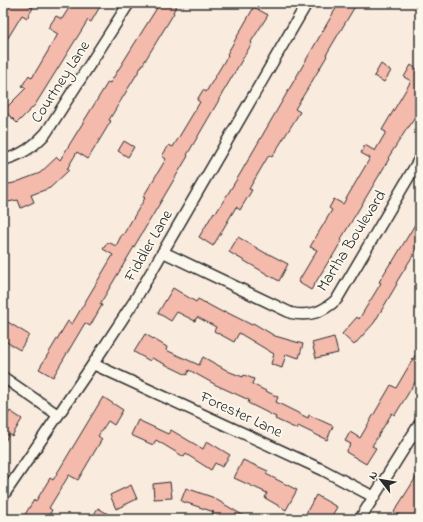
<svg xmlns="http://www.w3.org/2000/svg" width="423" height="522" font-family="'Indie Flower',sans-serif">
<style>
.building{fill:#f4baac;stroke:#2b2b2b}
.lines{fill:none;stroke-linecap:round;stroke-linejoin:round}
.street-casing{stroke:#2b2b2b;stroke-width:13}
.street{stroke:#fbf7ec;stroke-width:10}
.labels{text-anchor:middle;dominant-baseline:central;stroke-width:4;stroke-linejoin:round;paint-order:stroke}
.street-label{font-size:16px;fill:#2b2b2b;stroke:#fbf7ec}
</style>
<rect width="100%" height="100%" fill="#faebdf"/>
<filter id="ink" filterUnits="userSpaceOnUse"><feTurbulence type="fractalNoise" baseFrequency=".025" numOctaves="2"/><feDisplacementMap in="SourceGraphic" scale="8" xChannelSelector="R" yChannelSelector="G"/><feConvolveMatrix kernelMatrix="1 2 1 2 8 2 1 2 1" color-interpolation-filters="sRGB"/></filter>
<g filter="url(#ink)">
<g class="building">
<path d="M9,3H25L33,8L27,18L22,15L3,46V13Z"/>
<path d="M72,3H102L91,22L88,20L35,105L17,123L4,110L26,88L22,86L29,75L32,78L58,34L48,28L56,16L62,19Z"/>
<path d="M160,3H178L173,12L174,13L126,92L109,120L111,121L88,159L77,152L67,169L69,170L50,188L31,195L34,202L21,208L18,200L3,203V185L14,183L40,173L57,157L60,160L108,82L110,83Z"/>
<path d="M339,3H357L326,55L327,56L311,83L295,109L300,112L272,157L269,155L249,189L252,190L240,210L236,207L213,246L199,237L214,212L216,213L240,174Z"/>
<path d="M254,7L268,15L251,42L252,43L219,99V100L187,155L188,156L100,304L102,305L90,326L85,323L53,377L39,369L68,321L72,324L113,255L103,249L108,242L116,246L122,234L123,235L145,198L143,197L166,159L162,156L169,145L173,147L200,102L197,100L203,90L206,92L228,55L227,54Z"/>
<path d="M381,64L391,71L384,82L374,76Z"/>
<path d="M411,65L418,70L420,67V109L409,127H408L388,158L389,159L341,239L342,240L331,259H330L311,290L298,282L317,250L310,247L332,210L329,208L334,199L343,204L370,158L361,153L365,145L375,151L386,132L382,130L411,81L404,77Z"/>
<path d="M124,141L134,147L128,157L118,151Z"/>
<path d="M420,216V244L396,283L397,284L374,323L354,345L342,334L357,317L359,319L381,283L379,282L391,262L392,263Z"/>
<path d="M238,237L267,254V253L288,264L279,281L229,252Z"/>
<path d="M173,288L196,302L198,299L224,313V311L252,325L253,323L275,336L303,344L299,358L286,354L282,368L271,364L274,354L239,333L234,342L214,331L216,327L197,317L195,321L177,312L171,321L158,313Z"/>
<path d="M3,319L29,335L20,350L3,340Z"/>
<path d="M145,334L167,347L166,350L199,365L203,357L230,372L243,377L244,375L254,379L252,384L278,397L276,402L308,418L309,415L333,426L327,440L298,426L297,429L275,419L276,417L248,403L249,400L216,385L189,370L187,375L152,358L150,361L134,352Z"/>
<path d="M334,337L338,353L316,358L312,343Z"/>
<path d="M420,347V374L395,415L392,413L372,446L376,448L366,464L346,452L351,444L345,441L350,432L360,438L391,385L396,388Z"/>
<path d="M103,397L123,410L114,425L108,421L98,436L102,439L78,480L69,475L49,508L52,510L47,519H30L24,516L34,500L36,501L50,478L53,480Z"/>
<path d="M10,411L22,419L12,436L9,434L3,445V423Z"/>
<path d="M138,420L168,434L171,430L203,449L207,441L230,455L222,467L215,463L211,470L186,454L184,457L156,440L153,445L131,435Z"/>
<path d="M243,460L268,471L266,474L297,490L286,510L265,498L267,493L234,478Z"/>
<path d="M420,471V510L415,519H406L394,512Z"/>
<path d="M170,482L172,498L154,499L153,484Z"/>
<path d="M131,485L137,499L116,509L110,495Z"/>
<path d="M186,488L212,497L249,519H219L212,515L214,512L181,501Z"/>
<path d="M316,495L337,507L330,519H312L305,515Z"/>
<path d="M98,508L116,519H91Z"/>
</g>
<g class="lines">
<defs>
<g id="street">
<path d="M3,160C22,155 33,147 46,133L129,3"/>
<path d="M163,252L291,313C310,317 323,312 337,299L420,158"/>
<path d="M93,364L323,470L374,497"/>
<path d="M3,377L58,415"/>
<path d="M3,496L93,364L135,300L307,3"/>
<path d="M360,519L420,423"/>
</g>
</defs>
<use href="#street" class="street-casing"/>
<use href="#street" class="street"/>
</g>
</g>
<g class="labels">
<g class="street-label">
<text transform="translate(61 82) rotate(-57)">Courtney Lane</text>
<text transform="translate(352 241) rotate(-58)">Martha Boulevard</text>
<text transform="translate(149 246) rotate(-60)">Fiddler Lane</text>
<text transform="translate(241 415) rotate(25)">Forester Lane</text>
</g>
</g>
<rect width="423" height="522" fill="none" stroke="#fbf7ec" stroke-width="16"/>
<rect x="8" y="8" width="407" height="506" fill="none" stroke="#2b2b2b" stroke-width="1.5" filter="url(#ink)"/>
<g transform="translate(381 480) rotate(301)" stroke="#fbf7ec" stroke-width="3" paint-order="stroke">
<path d="M0-3L7 15L0 10L-7 15Z" fill="#2b2b2b"/>
<text y="-6" font-size="11" font-weight="bold" text-anchor="middle" fill="#2b2b2b">N</text>
</g>
</svg>
